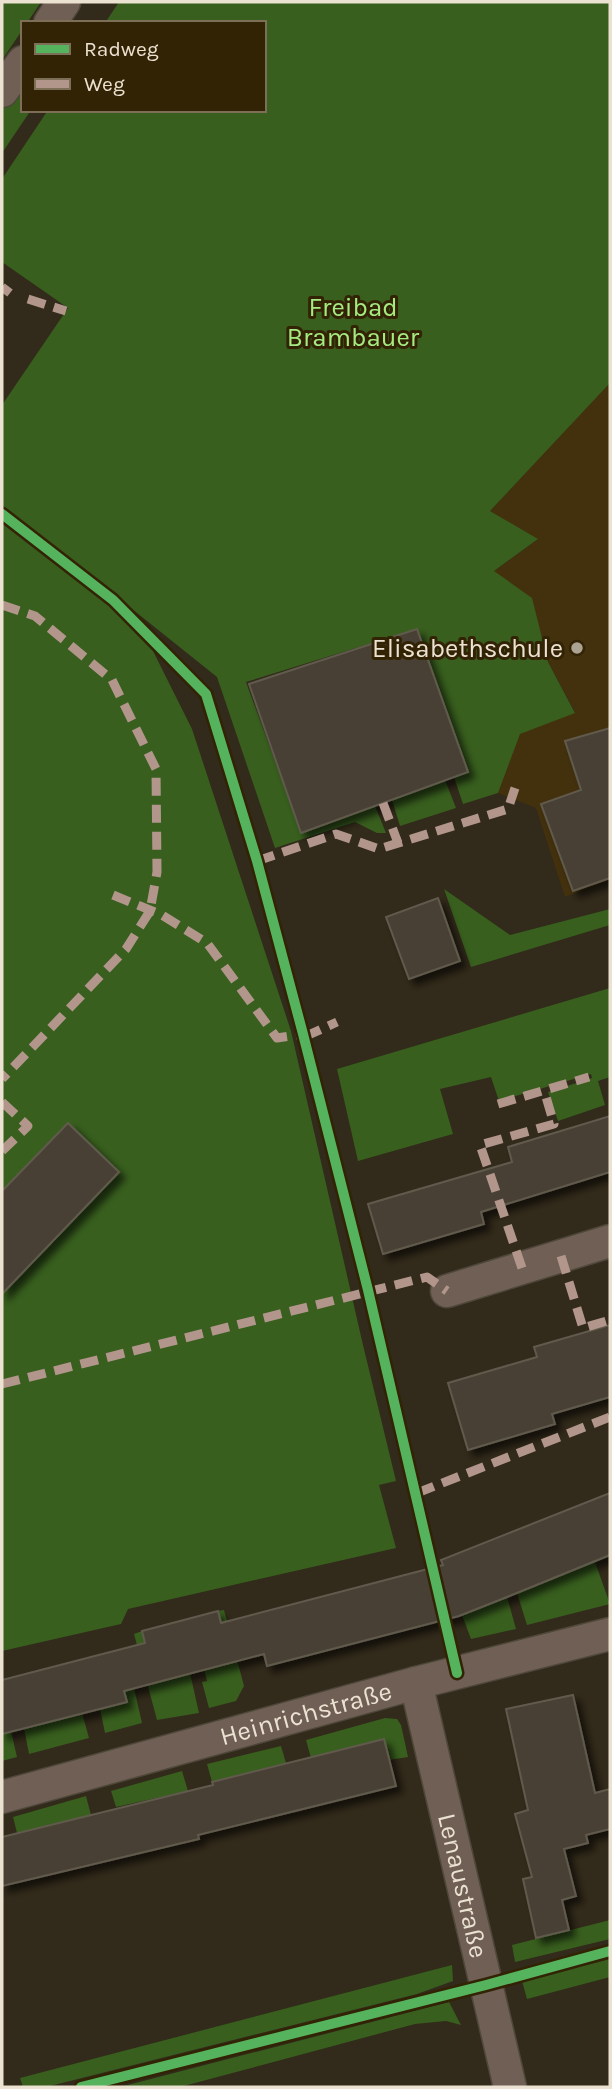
<svg xmlns="http://www.w3.org/2000/svg" width="612" height="2089" font-family="Karla,sans-serif">
<style>
.built{fill:#43310d}
.green{fill:#385f1e}
.building{fill:#484134;stroke:#615a4d;stroke-width:2;filter:url(#shadow)}
.lines{fill:none;stroke-linecap:round;stroke-linejoin:round}
.street-casing{stroke:#4e473a;stroke-width:35}
.street{stroke:#6f5f54;stroke-width:32}
.quiet{stroke:#b2968c;stroke-width:9;stroke-dasharray:18 9;stroke-linecap:butt}
.cycleway-casing{stroke:#332305;stroke-width:15}
.cycleway{stroke:#56b35d;stroke-width:10}
.poi-dot{fill:#aba292;stroke:#332305;stroke-width:2.5}
.labels{text-anchor:middle;dominant-baseline:central;stroke-width:6;stroke-linejoin:round;paint-order:stroke}
.park-label{font-size:26px;fill:#a4eb81;stroke:#332305}
.poi-label{font-size:26px;fill:#ece2d2;stroke:#332305;text-anchor:end}
.street-label{font-size:26px;fill:#ece2d2;stroke:#332305}
</style>
<defs>
<filter id="shadow"><feDropShadow dx="6" dy="6" stdDeviation="3.5" flood-color="#0009"/></filter>
</defs>
<rect width="100%" height="100%" fill="#322a1a"/>
<path class="built" d="M610,383V880L565,897L536,808L498,793L519,734L575,712L548,662L540,633L494,571L537,540L490,511Z"/>
<g class="green">
<path d="M2,2H41L27,23H23V29L2,60Z"/>
<path d="M119,2H610V383L490,511L538,539L494,571L532,598L548,662L575,713L520,734L498,793L463,804L454,777L468,772L417,629L246,682L301,832L375,806L386,833H377L355,822L275,848L217,677L2,505V405L68,308L2,262V179L48,110H264V23H105Z"/>
<path d="M23,76V110H31L2,153V106Z"/>
<path d="M2,522L91,587L153,651L192,729L291,1031L363,1345L396,1481L379,1485L396,1548L128,1609L121,1624L2,1651Z"/>
<path d="M445,780L456,808L400,826L392,800Z"/>
<path d="M444,889L510,935L610,909V925L471,967Z"/>
<path d="M610,988V1077L598,1081L605,1105L558,1121L548,1092L592,1078L591,1074L499,1101L491,1077L440,1089L453,1134L358,1161L337,1069Z"/>
<path d="M595,1562L610,1604L527,1625L517,1593Z"/>
<path d="M507,1597L516,1629L471,1639L462,1615Z"/>
<path d="M224,1610L244,1686L236,1701L209,1708L202,1682L207,1681L204,1669L231,1662L218,1611Z"/>
<path d="M142,1631L155,1682L190,1673L199,1713L157,1720L134,1634Z"/>
<path d="M125,1649L142,1723L105,1733L100,1709L126,1702L114,1651Z"/>
<path d="M82,1713L89,1738L29,1754L24,1728Z"/>
<path d="M385,1718L397,1719L401,1725L408,1757L389,1760L311,1758L306,1740Z"/>
<path d="M11,1731L17,1757L2,1761V1734Z"/>
<path d="M281,1746L286,1763L212,1782L207,1764Z"/>
<path d="M182,1771L188,1791L116,1807L111,1791Z"/>
<path d="M86,1796L91,1815L17,1833L13,1817Z"/>
<path d="M610,1920V1939L515,1962L512,1945Z"/>
<path d="M610,1959V1977L527,1999L522,1981Z"/>
<path d="M452,1965L453,1981L417,1994L46,2087H23L20,2078Z"/>
<path d="M449,2002L461,2025L446,2021L415,2024L180,2087H120Z"/>
</g>
<g class="building">
<path d="M417,629L468,772L301,833L249,684Z"/>
<path d="M610,728V878L573,891L541,804L581,790L565,741Z"/>
<path d="M438,898L460,961L409,979L386,917Z"/>
<path d="M610,1116V1172L481,1212L484,1224L383,1254L368,1204L512,1162L508,1147Z"/>
<path d="M68,1123L119,1172L2,1294V1191Z"/>
<path d="M610,1325V1397L552,1414L555,1424L468,1450L448,1383L537,1357L534,1347Z"/>
<path d="M610,1493V1555L507,1597L459,1616L267,1666L264,1654L124,1691L127,1702L2,1734V1680L145,1643L142,1631L218,1611L221,1623L443,1565L441,1560Z"/>
<path d="M573,1695L595,1793L610,1789V1829L586,1835L588,1843L564,1849L576,1896L562,1900L569,1930L536,1938L523,1879L532,1877L515,1814L528,1810L506,1709Z"/>
<path d="M384,1739L396,1786L198,1835L199,1839L2,1886V1837L213,1785L212,1782Z"/>
</g>
<g class="lines">
<defs>
<g id="street">
<path d="M50,23L64,2"/>
<path d="M2,91L23,62"/>
<path d="M447,1291L610,1241"/>
<path id="s1" d="M416,1683L510,2087"/>
<path id="s2" d="M2,1797L416,1683L610,1634"/>
</g>
</defs>
<use href="#street" class="street-casing"/>
<use href="#street" class="street"/>
<g class="quiet">
<path d="M2,287L10,293"/>
<path d="M28,299L66,311"/>
<path d="M2,605L35,616L112,680L156,769L157,872L150,911L126,949L2,1079"/>
<path d="M383,803L398,843"/>
<path d="M257,861L336,834L379,849L508,809L515,788"/>
<path d="M113,895L162,915L207,943L277,1038L303,1034"/>
<path d="M304,1037L337,1022"/>
<path d="M2,1102L28,1126L2,1151"/>
<path d="M498,1104L589,1077"/>
<path d="M561,1256L583,1328L610,1320"/>
<path d="M522,1268L480,1145L554,1124L544,1090"/>
<path d="M2,1384L427,1277L447,1291"/>
<path d="M417,1493L610,1417"/>
</g>
<defs>
<g id="cycleway">
<path d="M2,514L113,600L206,694L257,861L303,1034L368,1290L457,1673"/>
<path d="M81,2087L486,1985L610,1951"/>
</g>
</defs>
<use href="#cycleway" class="cycleway-casing"/>
<use href="#cycleway" class="cycleway"/>
</g>
<circle class="poi-dot" cx="577" cy="648" r="7"/>
<g class="labels">
<g class="park-label">
<text x="353" y="307">Freibad<tspan x="353" dy="30">Brambauer</tspan></text>
</g>
<g class="poi-label">
<text x="563" y="648">Elisabethschule</text>
</g>
<g class="street-label">
<text stroke="none"><textPath href="#s2" startOffset="315">Heinrichstraße</textPath></text>
<text stroke="none"><textPath href="#s1" startOffset="208">Lenaustraße</textPath></text>
</g>
</g>
<rect width="612" height="2089" fill="none" stroke="#ece2d2" stroke-width="7"/>
<rect x="21" y="21" width="245" height="91" fill="#332305" stroke="#7d6f57" stroke-width="2"/>
<rect x="35" y="44" width="35" height="10" fill="#56b35d" stroke="#7d6f57" stroke-width="2"/>
<text x="84" y="56" font-size="21" fill="#ece2d2">Radweg</text>
<rect x="35" y="79" width="35" height="10" fill="#b2968c" stroke="#7d6f57" stroke-width="2"/>
<text x="84" y="91" font-size="21" fill="#ece2d2">Weg</text>
</svg>
